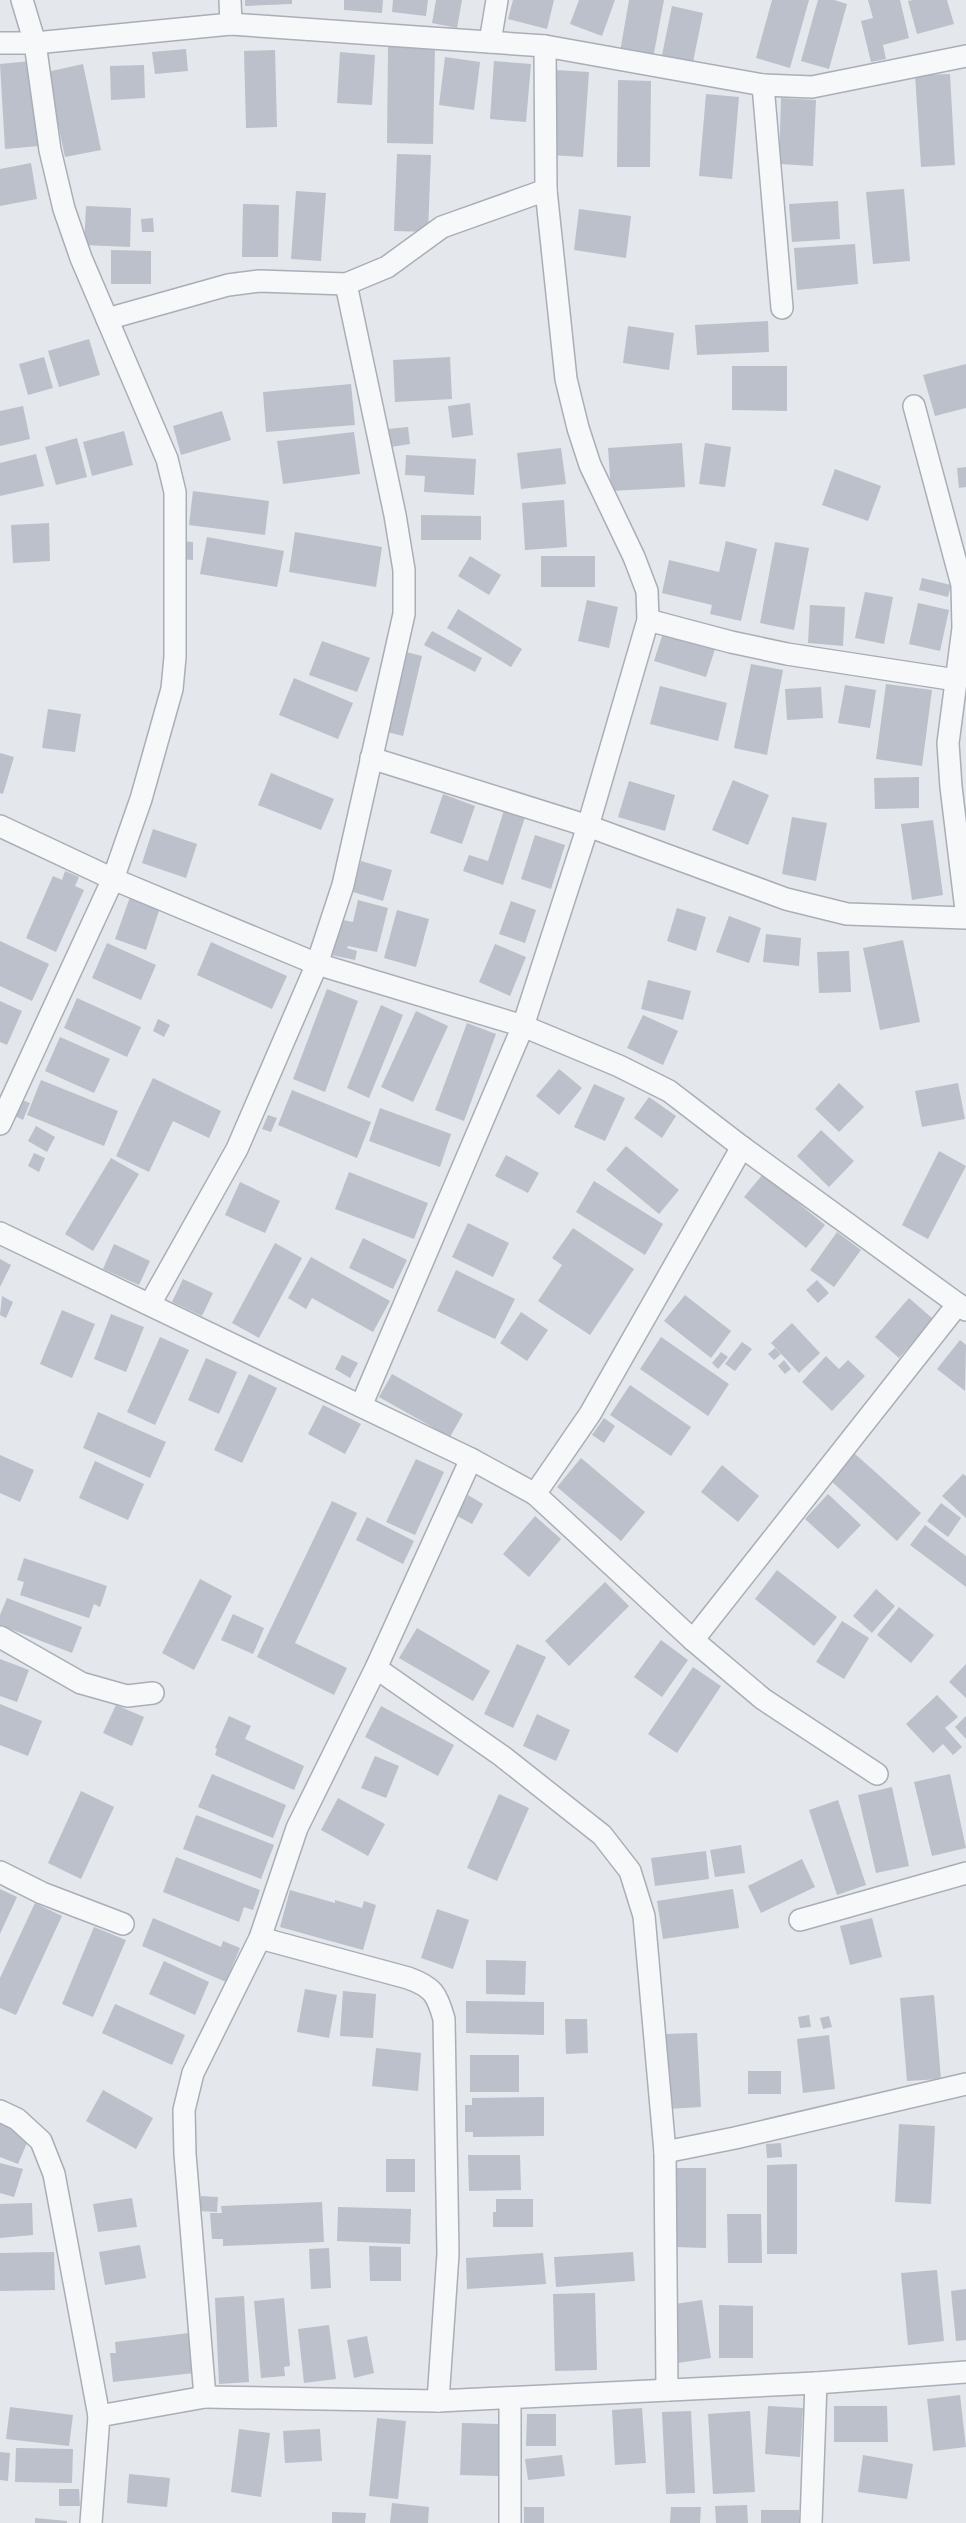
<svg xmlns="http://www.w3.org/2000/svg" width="966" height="2523" font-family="Inter,sans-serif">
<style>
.building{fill:#bbc0ca}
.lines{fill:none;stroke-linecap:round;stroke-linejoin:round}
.minor-casing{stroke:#a9aeb7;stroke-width:24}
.minor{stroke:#f7f8fa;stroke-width:21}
</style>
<rect width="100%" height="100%" fill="#e4e7ec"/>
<g class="building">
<path d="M245,0H292V4L245,6Z"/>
<path d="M344,0H383L382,13L344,10Z"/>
<path d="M393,0H428L426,16L392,12Z"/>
<path d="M436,0H462L457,28L432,23Z"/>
<path d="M513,0H554L547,29L508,19Z"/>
<path d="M579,0H615L602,36L570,24Z"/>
<path d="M629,0H664L653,58L620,52Z"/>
<path d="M772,0H809L790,68L756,58Z"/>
<path d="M818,0H834L847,4L829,69L801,61Z"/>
<path d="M868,0H900L909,38L883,45L886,59L871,62L861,21L873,18Z"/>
<path d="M913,0H947L954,24L917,34L908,1Z"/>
<path d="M672,6L703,13L693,62L662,55Z"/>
<path d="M388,47H435L433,144L387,143Z"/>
<path d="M186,49L188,71L155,74L152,52Z"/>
<path d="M275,50L277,127L246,128L244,51Z"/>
<path d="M340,52L375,55L372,105L337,103Z"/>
<path d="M445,57L480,62L474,110L439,105Z"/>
<path d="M31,61L39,146L5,149L0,64Z"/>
<path d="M494,61L531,64L526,122L490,119Z"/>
<path d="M83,64L101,150L65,157L47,72Z"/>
<path d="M144,65L145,98L111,100L110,66Z"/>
<path d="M556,70L589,72L583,157L550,155Z"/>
<path d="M950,74L955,165L921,167L915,75Z"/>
<path d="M618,80L651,81L650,167H617Z"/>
<path d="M706,94L739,97L732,179L699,176Z"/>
<path d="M781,98L816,100L813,166L779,164Z"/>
<path d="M397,154L431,155L428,232L394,231Z"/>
<path d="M31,163L37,199L0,206V169Z"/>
<path d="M904,189L910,261L873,264L866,192Z"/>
<path d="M296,191L326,193L321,261L291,259Z"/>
<path d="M838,201L840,239L792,242L789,204Z"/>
<path d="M243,204L279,205L278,257H242Z"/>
<path d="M86,206L131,208L130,247L84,245Z"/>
<path d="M579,209L631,216L626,258L574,250Z"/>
<path d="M153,218L154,232H142L141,219Z"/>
<path d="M855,244L858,284L797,290L794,248Z"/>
<path d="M111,250L151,251V284H111Z"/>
<path d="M768,321L769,352L697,355L695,325Z"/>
<path d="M628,326L674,333L669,370L623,363Z"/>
<path d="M89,339L100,375L59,387L48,351Z"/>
<path d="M44,357L53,388L28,395L19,364Z"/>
<path d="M450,357L452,399L395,402L393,360Z"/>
<path d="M966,364V408L935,416L923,375Z"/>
<path d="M732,366H787V411L732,410Z"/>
<path d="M351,384L355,425L266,432L263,392Z"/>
<path d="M470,403L473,435L452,438L448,406Z"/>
<path d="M23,406L30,439L0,446V411Z"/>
<path d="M222,411L231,440L181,455L173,426Z"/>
<path d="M408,427L410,444L391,447L388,429Z"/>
<path d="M124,431L133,465L92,476L83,442Z"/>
<path d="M354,432L360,474L283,484L277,441Z"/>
<path d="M77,438L87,477L56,485L45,447Z"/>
<path d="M682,443L685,487L611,491L608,448Z"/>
<path d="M705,443L731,447L725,487L699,484Z"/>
<path d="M561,448L566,484L521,489L517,453Z"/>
<path d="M36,454L44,486L0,496V463Z"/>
<path d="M406,455L476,459L474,495L424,492L425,476L405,475Z"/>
<path d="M966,467V487L959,488L957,468Z"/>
<path d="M835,469L881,486L868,521L822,505Z"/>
<path d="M193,491L269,501L265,535L189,525Z"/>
<path d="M564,500L567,547L525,550L522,503Z"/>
<path d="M421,515L481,516V540H421Z"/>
<path d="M49,523L50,561L13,563L11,525Z"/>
<path d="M295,532L382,547L376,587L289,572Z"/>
<path d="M207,537L284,551L277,587L200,574Z"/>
<path d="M178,541L193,542V560L178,559Z"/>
<path d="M726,541L757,549L741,621L710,614L712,605L662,593L669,560L719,572Z"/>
<path d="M775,542L809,548L794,630L760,623Z"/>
<path d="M470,556L501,575L489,595L458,576Z"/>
<rect x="541" y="556" width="54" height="31"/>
<path d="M922,578L951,585L948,597L919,590Z"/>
<path d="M865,592L893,597L884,644L855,638Z"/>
<path d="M587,600L618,607L609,648L578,641Z"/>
<path d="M918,603L949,610L940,651L909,644Z"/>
<path d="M810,605L845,607L843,646L808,643Z"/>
<path d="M458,609L522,649L511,667L447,628Z"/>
<path d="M664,630L716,646L706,677L654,661Z"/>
<path d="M432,631L482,658L475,672L424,645Z"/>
<path d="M322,641L370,658L357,692L309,675Z"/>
<path d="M406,652L422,656L403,736L387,732Z"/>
<path d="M751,664L783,670L767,755L734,748Z"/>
<path d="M294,678L353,703L338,739L279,715Z"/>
<path d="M886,684L932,690L922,766L876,759Z"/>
<path d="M845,685L876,690L870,728L838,723Z"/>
<path d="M660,686L727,703L718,741L650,724Z"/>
<path d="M821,687L823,718L787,720L785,689Z"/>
<path d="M48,709L81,714L75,752L42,748Z"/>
<path d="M0,753L14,757L3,794L0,793Z"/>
<path d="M271,773L334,799L321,830L258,805Z"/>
<path d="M919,777V808L875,809L874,778Z"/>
<path d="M733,780L769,795L748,845L712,830Z"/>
<path d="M629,781L675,795L665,831L618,817Z"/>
<path d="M443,794L475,806L462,844L430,833Z"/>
<path d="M505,807L526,814L503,885L463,871L469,855L488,861Z"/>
<path d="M792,817L827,823L816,881L782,874Z"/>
<path d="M933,820L943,895L912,900L901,824Z"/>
<path d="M153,829L197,844L186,878L142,863Z"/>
<path d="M535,835L565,845L551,889L521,879Z"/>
<path d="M361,861L392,870L383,901L353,892Z"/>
<path d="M65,871L79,877L75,886L84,890L56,952L26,938L53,876L62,880Z"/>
<path d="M130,897L160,908L146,950L115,939Z"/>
<path d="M358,900L388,908L377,952L348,946L347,948L357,951L355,960L331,955L338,919L353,922Z"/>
<path d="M511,901L536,910L525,943L499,934Z"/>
<path d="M677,908L706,917L696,951L667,941Z"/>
<path d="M397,910L429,919L416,967L384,958Z"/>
<path d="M729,916L761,928L749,963L716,952Z"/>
<path d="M766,934L801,938L799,966L763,962Z"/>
<path d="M903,940L920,1022L880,1030L863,948Z"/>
<path d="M0,941L49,964L32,1001L0,986Z"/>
<path d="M211,942L287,976L272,1009L197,975Z"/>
<path d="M107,943L156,965L141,1000L92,978Z"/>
<path d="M495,944L526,957L510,996L479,982Z"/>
<path d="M849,951L851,992L819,993L817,952Z"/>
<path d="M648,980L691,991L683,1020L641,1009Z"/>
<path d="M327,989L358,1001L325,1092L293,1079Z"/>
<path d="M77,998L141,1027L127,1057L64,1028Z"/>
<path d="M0,1001L22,1011L7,1045L0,1042Z"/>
<path d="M381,1005L403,1015L369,1098L347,1088Z"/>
<path d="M416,1011L448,1026L413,1102L381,1087Z"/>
<path d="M643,1015L678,1031L663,1065L627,1048Z"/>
<path d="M158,1019L170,1025L164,1037L153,1031Z"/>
<path d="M467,1023L496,1034L464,1121L435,1110Z"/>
<path d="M60,1037L110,1059L94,1093L45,1071Z"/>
<path d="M559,1069L582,1088L559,1115L536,1096Z"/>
<path d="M153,1078L221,1111L209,1138L173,1121L149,1172L116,1156Z"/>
<path d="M41,1080L118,1111L104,1146L27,1115Z"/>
<path d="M839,1083L864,1107L839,1132L815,1109Z"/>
<path d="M958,1083L965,1119L922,1127L915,1091Z"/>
<path d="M594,1084L625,1098L605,1141L574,1127Z"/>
<path d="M292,1090L371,1122L357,1158L278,1125Z"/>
<path d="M649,1097L676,1116L662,1138L634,1118Z"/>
<path d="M22,1100L30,1103L23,1120L15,1116Z"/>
<path d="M380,1108L451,1134L440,1167L369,1141Z"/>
<path d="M268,1115L277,1118L271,1132L262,1129Z"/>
<path d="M36,1126L55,1137L47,1152L28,1141Z"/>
<path d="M821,1130L854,1161L829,1187L797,1156Z"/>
<path d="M626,1146L679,1190L659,1214L606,1170Z"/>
<path d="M939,1151L966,1166L928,1239L902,1225Z"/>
<path d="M34,1153L45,1158L39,1172L28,1166Z"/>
<path d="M506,1155L539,1173L528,1193L495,1176Z"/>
<path d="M111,1158L139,1174L93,1251L65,1234Z"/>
<path d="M349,1172L428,1203L414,1239L335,1209Z"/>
<path d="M763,1174L825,1225L806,1248L744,1197Z"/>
<path d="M594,1181L663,1224L645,1255L576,1212Z"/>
<path d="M240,1182L280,1201L265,1233L225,1215Z"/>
<path d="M468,1223L509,1243L493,1277L452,1257Z"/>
<path d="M573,1228L634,1269L590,1335L538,1301L562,1265L552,1258Z"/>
<path d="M837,1232L861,1250L834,1287L810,1270Z"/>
<path d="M363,1238L407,1260L393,1289L349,1268Z"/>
<path d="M275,1243L302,1258L259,1338L232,1323Z"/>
<path d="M114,1244L150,1261L139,1285L103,1269Z"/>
<path d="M311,1257L390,1301L373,1332L312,1298L306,1309L288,1298Z"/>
<path d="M0,1259L11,1265L0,1287Z"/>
<path d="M456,1270L515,1299L495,1339L437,1311Z"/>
<path d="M183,1279L213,1293L202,1316L172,1302Z"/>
<path d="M817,1280L829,1293L818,1303L806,1290Z"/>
<path d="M685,1295L731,1331L711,1358L664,1321Z"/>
<path d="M2,1296L13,1302L6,1318L0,1315Z"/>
<path d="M909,1298L933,1319L899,1358L875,1337Z"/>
<path d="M62,1310L95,1324L72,1378L40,1364Z"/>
<path d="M521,1312L548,1330L527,1361L500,1343Z"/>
<path d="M111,1314L144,1327L126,1372L94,1359Z"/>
<path d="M792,1323L820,1353L799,1373L771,1343Z"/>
<path d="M160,1337L189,1350L155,1425L127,1412Z"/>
<path d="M661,1337L729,1384L708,1416L640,1369Z"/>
<path d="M960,1340L966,1345L965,1391L937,1369Z"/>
<path d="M742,1342L752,1349L735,1371L725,1364Z"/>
<path d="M775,1348L781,1354L774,1360L768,1354Z"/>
<path d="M721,1352L728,1357L718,1369L712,1363Z"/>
<path d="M342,1355L358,1363L350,1378L335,1369Z"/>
<path d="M826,1356L839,1369L848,1360L865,1376L832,1411L802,1382Z"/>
<path d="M206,1358L237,1372L219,1414L188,1400Z"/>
<path d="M784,1360L791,1369L785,1374L778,1366Z"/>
<path d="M249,1374L277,1388L242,1463L214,1450Z"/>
<path d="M392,1374L463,1414L450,1437L379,1397Z"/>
<path d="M630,1385L691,1427L671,1456L610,1415Z"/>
<path d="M323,1405L361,1424L345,1454L308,1434Z"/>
<path d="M98,1412L166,1442L150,1478L83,1448Z"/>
<path d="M604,1418L615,1426L604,1443L592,1435Z"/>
<path d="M854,1453L921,1513L897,1541L830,1480Z"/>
<path d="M0,1455L34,1470L20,1502L0,1493Z"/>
<path d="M581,1458L645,1512L621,1541L557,1487Z"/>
<path d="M416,1459L444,1472L415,1535L386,1522Z"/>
<path d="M95,1461L144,1484L128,1520L79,1498Z"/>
<path d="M722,1465L759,1496L738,1522L701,1492Z"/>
<path d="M963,1474L966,1476V1518L942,1496Z"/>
<path d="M828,1494L861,1525L838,1549L805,1519Z"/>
<path d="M468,1495L483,1504L472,1524L457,1516Z"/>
<path d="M332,1501L357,1513L295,1643L347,1668L334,1695L257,1657Z"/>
<path d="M941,1503L961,1518L948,1537L927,1521Z"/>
<path d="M535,1516L561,1539L529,1577L503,1554Z"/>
<path d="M367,1517L414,1541L403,1564L356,1540Z"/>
<path d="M925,1525L966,1556V1587L910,1545Z"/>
<path d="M24,1558L107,1586L100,1607L94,1604L89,1618L20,1595L24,1582L17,1580Z"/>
<path d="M777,1570L837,1617L814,1646L755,1599Z"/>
<path d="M200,1579L232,1596L194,1670L162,1653Z"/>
<path d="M605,1582L629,1606L569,1666L545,1641Z"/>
<path d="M876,1589L895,1606L872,1633L853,1616Z"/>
<path d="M7,1598L82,1627L72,1653L0,1625V1615Z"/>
<path d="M899,1607L934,1635L911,1663L877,1635Z"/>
<path d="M233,1614L264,1628L253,1654L221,1640Z"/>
<path d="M842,1621L869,1638L844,1679L816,1662Z"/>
<path d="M417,1628L490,1671L473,1701L399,1658Z"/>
<path d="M661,1640L688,1660L662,1697L634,1677Z"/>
<path d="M517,1644L546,1657L513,1728L484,1714Z"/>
<path d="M0,1659L29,1670L17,1702L0,1696Z"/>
<path d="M966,1664V1698L949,1682Z"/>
<path d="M693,1667L721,1686L677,1753L648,1734Z"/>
<path d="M937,1695L958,1717L945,1728L962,1747L953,1755L943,1744L933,1753L906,1724Z"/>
<path d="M0,1704L42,1721L28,1756L0,1745Z"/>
<path d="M116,1705L144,1717L132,1746L103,1733Z"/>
<path d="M381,1706L454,1745L438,1776L365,1737Z"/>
<path d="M537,1714L570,1730L556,1761L523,1746Z"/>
<path d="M229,1716L251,1726L245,1739L304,1766L294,1790L215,1755L217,1749L215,1748Z"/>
<path d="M966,1716V1739L955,1727Z"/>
<path d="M375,1756L399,1766L386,1798L361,1788Z"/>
<path d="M212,1774L286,1805L273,1838L198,1807Z"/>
<path d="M950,1774L966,1848L932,1856L914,1782Z"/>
<path d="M892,1787L909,1866L876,1873L858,1795Z"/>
<path d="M81,1791L114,1807L81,1879L48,1863Z"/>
<path d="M499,1794L529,1808L497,1881L467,1868Z"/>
<path d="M338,1798L385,1824L368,1856L321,1830Z"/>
<path d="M838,1800L866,1885L837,1895L809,1810Z"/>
<path d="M196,1815L274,1845L261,1879L183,1849Z"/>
<path d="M741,1845L745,1873L715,1877L710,1850Z"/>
<path d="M706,1851L709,1879L655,1886L651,1858Z"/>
<path d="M176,1857L260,1890L253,1910L244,1907L239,1922L163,1892Z"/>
<path d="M802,1859L815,1887L761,1913L748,1886Z"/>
<path d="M0,1889L17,1897L0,1934Z"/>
<path d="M733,1889L739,1928L663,1939L657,1901Z"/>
<path d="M290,1890L335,1903V1900L362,1908L364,1901L376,1905L363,1950L280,1927Z"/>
<path d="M35,1903L62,1916L16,2015L0,2008V1978Z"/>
<path d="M437,1909L469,1920L453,1969L421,1958Z"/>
<path d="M153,1918L221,1947L223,1941L240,1948L226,1982L142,1946Z"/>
<path d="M872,1918L882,1957L850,1965L840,1926Z"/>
<path d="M94,1927L126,1940L93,2017L62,2004Z"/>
<path d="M486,1960L526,1961L525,1995L486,1994Z"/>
<path d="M164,1961L209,1982L195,2015L149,1994Z"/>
<path d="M305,1989L337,1995L329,2038L297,2032Z"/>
<path d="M343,1991L376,1994L373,2038L340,2036Z"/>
<path d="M934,1995L941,2079L907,2081L900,1998Z"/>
<path d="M466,2001L544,2002V2035L466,2033Z"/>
<path d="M115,2004L185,2035L172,2065L102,2033Z"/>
<path d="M809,2015L811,2027L800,2028L798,2017Z"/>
<path d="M829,2016L832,2027L823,2029L820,2018Z"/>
<path d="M565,2019H587L588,2053L566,2054Z"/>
<path d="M697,2033L701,2107L668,2109L665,2034Z"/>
<path d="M829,2035L835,2089L803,2093L797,2039Z"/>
<path d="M376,2048L421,2053L418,2091L372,2086Z"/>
<rect x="470" y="2055" width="49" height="37"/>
<rect x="748" y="2071" width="33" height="23"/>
<path d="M103,2090L153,2118L136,2149L86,2121Z"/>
<path d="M544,2097V2136L473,2137V2132H465V2105H472V2098Z"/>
<path d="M0,2123L30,2136L18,2164L0,2157Z"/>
<path d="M899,2124L935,2126L931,2204L895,2202Z"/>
<path d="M781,2143L782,2157L767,2158L766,2144Z"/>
<path d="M468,2155H520L521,2190L469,2191Z"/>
<rect x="386" y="2159" width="29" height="33"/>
<path d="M0,2163L23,2169L14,2197L0,2193Z"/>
<path d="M797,2164V2254H767V2165Z"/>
<path d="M674,2168H706V2248L675,2247Z"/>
<path d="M201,2196L218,2197L217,2212L200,2211Z"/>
<path d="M132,2198L137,2227L98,2232L93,2204Z"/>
<path d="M496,2199H533V2227H493V2212H496Z"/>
<path d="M322,2202L324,2242L223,2246V2239H212L210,2213H222L221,2206Z"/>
<path d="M32,2203L33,2235L0,2238V2204Z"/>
<path d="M338,2207L411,2209L410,2244L337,2241Z"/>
<path d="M727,2214H761L762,2263H728Z"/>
<path d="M140,2245L146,2278L105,2285L99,2252Z"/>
<path d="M369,2246L401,2247V2281H370Z"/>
<path d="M329,2248L331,2288L311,2289L309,2249Z"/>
<path d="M54,2252L55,2290L0,2291V2253Z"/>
<path d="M633,2252L635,2281L556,2287L554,2257Z"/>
<path d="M543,2253L546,2284L467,2289L466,2258Z"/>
<path d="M937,2270L944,2341L908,2345L901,2273Z"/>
<path d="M966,2289V2340L956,2341L951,2291Z"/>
<path d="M595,2293L597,2370L555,2371L553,2294Z"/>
<path d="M244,2296L249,2382L219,2384L215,2298Z"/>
<path d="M284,2298L290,2366L284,2367L285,2376L261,2378L254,2301Z"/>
<path d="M702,2300L711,2358L678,2363L668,2305Z"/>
<path d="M719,2305L753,2306V2358H719Z"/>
<path d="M329,2325L336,2379L304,2383L298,2329Z"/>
<path d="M189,2333L194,2373L113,2382L110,2353H116L115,2342Z"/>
<path d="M367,2336L374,2373L354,2378L347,2340Z"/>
<path d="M960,2395L966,2447L933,2451L927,2399Z"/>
<path d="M768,2406L803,2408L800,2457L765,2454Z"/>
<path d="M834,2406H887L888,2442H834Z"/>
<path d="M10,2407L73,2415L69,2446L6,2439Z"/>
<path d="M642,2408L646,2463L615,2465L612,2410Z"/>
<path d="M691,2411L695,2493L666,2494L662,2412Z"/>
<path d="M750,2411L755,2492L713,2494L708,2414Z"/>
<path d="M527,2414H556V2446H526Z"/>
<path d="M377,2418L406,2421L398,2499L369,2496Z"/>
<path d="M462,2423L499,2424L498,2476L460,2475Z"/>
<path d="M239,2429L270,2433L261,2497L231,2492Z"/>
<path d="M320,2429L322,2461L285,2463L283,2431Z"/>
<path d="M16,2448L73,2449L72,2483L15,2482Z"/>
<path d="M0,2452L10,2453L8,2481L0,2480Z"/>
<path d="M562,2455L565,2476L528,2480L525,2459Z"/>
<path d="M863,2455L913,2464L907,2499L858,2492Z"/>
<path d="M129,2474L170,2478L167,2507L127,2503Z"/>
<path d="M59,2489H79L80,2506H59Z"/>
<path d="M392,2503L429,2507L428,2523H390Z"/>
<path d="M747,2505L748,2523H716L715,2506Z"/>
<rect x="524" y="2507" width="20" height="16"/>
<path d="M671,2507H701L700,2523H670Z"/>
<rect x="761" y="2510" width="38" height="13"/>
<path d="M332,2512L366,2513L365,2523H332Z"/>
<path d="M35,2518L67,2521V2523H35Z"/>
</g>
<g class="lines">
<defs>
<g id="minor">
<path d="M230,0L231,24"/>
<path d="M490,42L497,0"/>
<path d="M0,43H35L231,24L545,46L763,85L812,87L966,56"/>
<path d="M763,85L782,308"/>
<path d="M107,319L228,285L259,281L346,284L387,267L442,227L546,190"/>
<path d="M914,406L962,585L963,628L948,743L951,787L966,910"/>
<path d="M648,620L731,642L787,654L956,680"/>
<path d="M371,758L588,826L786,899L847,914L966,918"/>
<path d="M0,826L113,879L317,964L523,1026L619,1066L669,1091L742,1147L966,1310"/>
<path d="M0,1124L113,879L141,799L172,689L175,657V492L167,459L81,258L64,209L50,150L35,43L22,0"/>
<path d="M0,1233L471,1459L535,1494L693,1640L763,1699L877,1774"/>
<path d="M150,1304L237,1149L317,964L343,885L404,614V570L395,515L346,284"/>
<path d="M361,1406L523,1026L588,826L648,620L647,591L634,557L590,465L578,428L566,379L546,190L545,46"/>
<path d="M535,1494L590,1414L742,1147"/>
<path d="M0,1637L81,1683L127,1696L153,1693"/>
<path d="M693,1640L958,1304"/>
<path d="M376,1668L502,1756L602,1835L630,1871L644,1916L665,2152L667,2390"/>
<path d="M0,1872L42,1893L123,1924"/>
<path d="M800,1920L966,1873"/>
<path d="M260,1938L408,1978C433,1987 437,1994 444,2019L448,2254L438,2401"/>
<path d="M0,2111L17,2119L41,2141L54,2174L99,2416"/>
<path d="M665,2152L735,2138L966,2084"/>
<path d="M205,2397L438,2401L816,2383"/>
<path d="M91,2523L99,2416L205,2397L185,2154L184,2110L193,2073L260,1938L297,1828L376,1668L471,1459"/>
<path d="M510,2523V2398"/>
<path d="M811,2523L816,2383L966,2372"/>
</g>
</defs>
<use href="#minor" class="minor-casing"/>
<use href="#minor" class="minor"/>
</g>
</svg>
